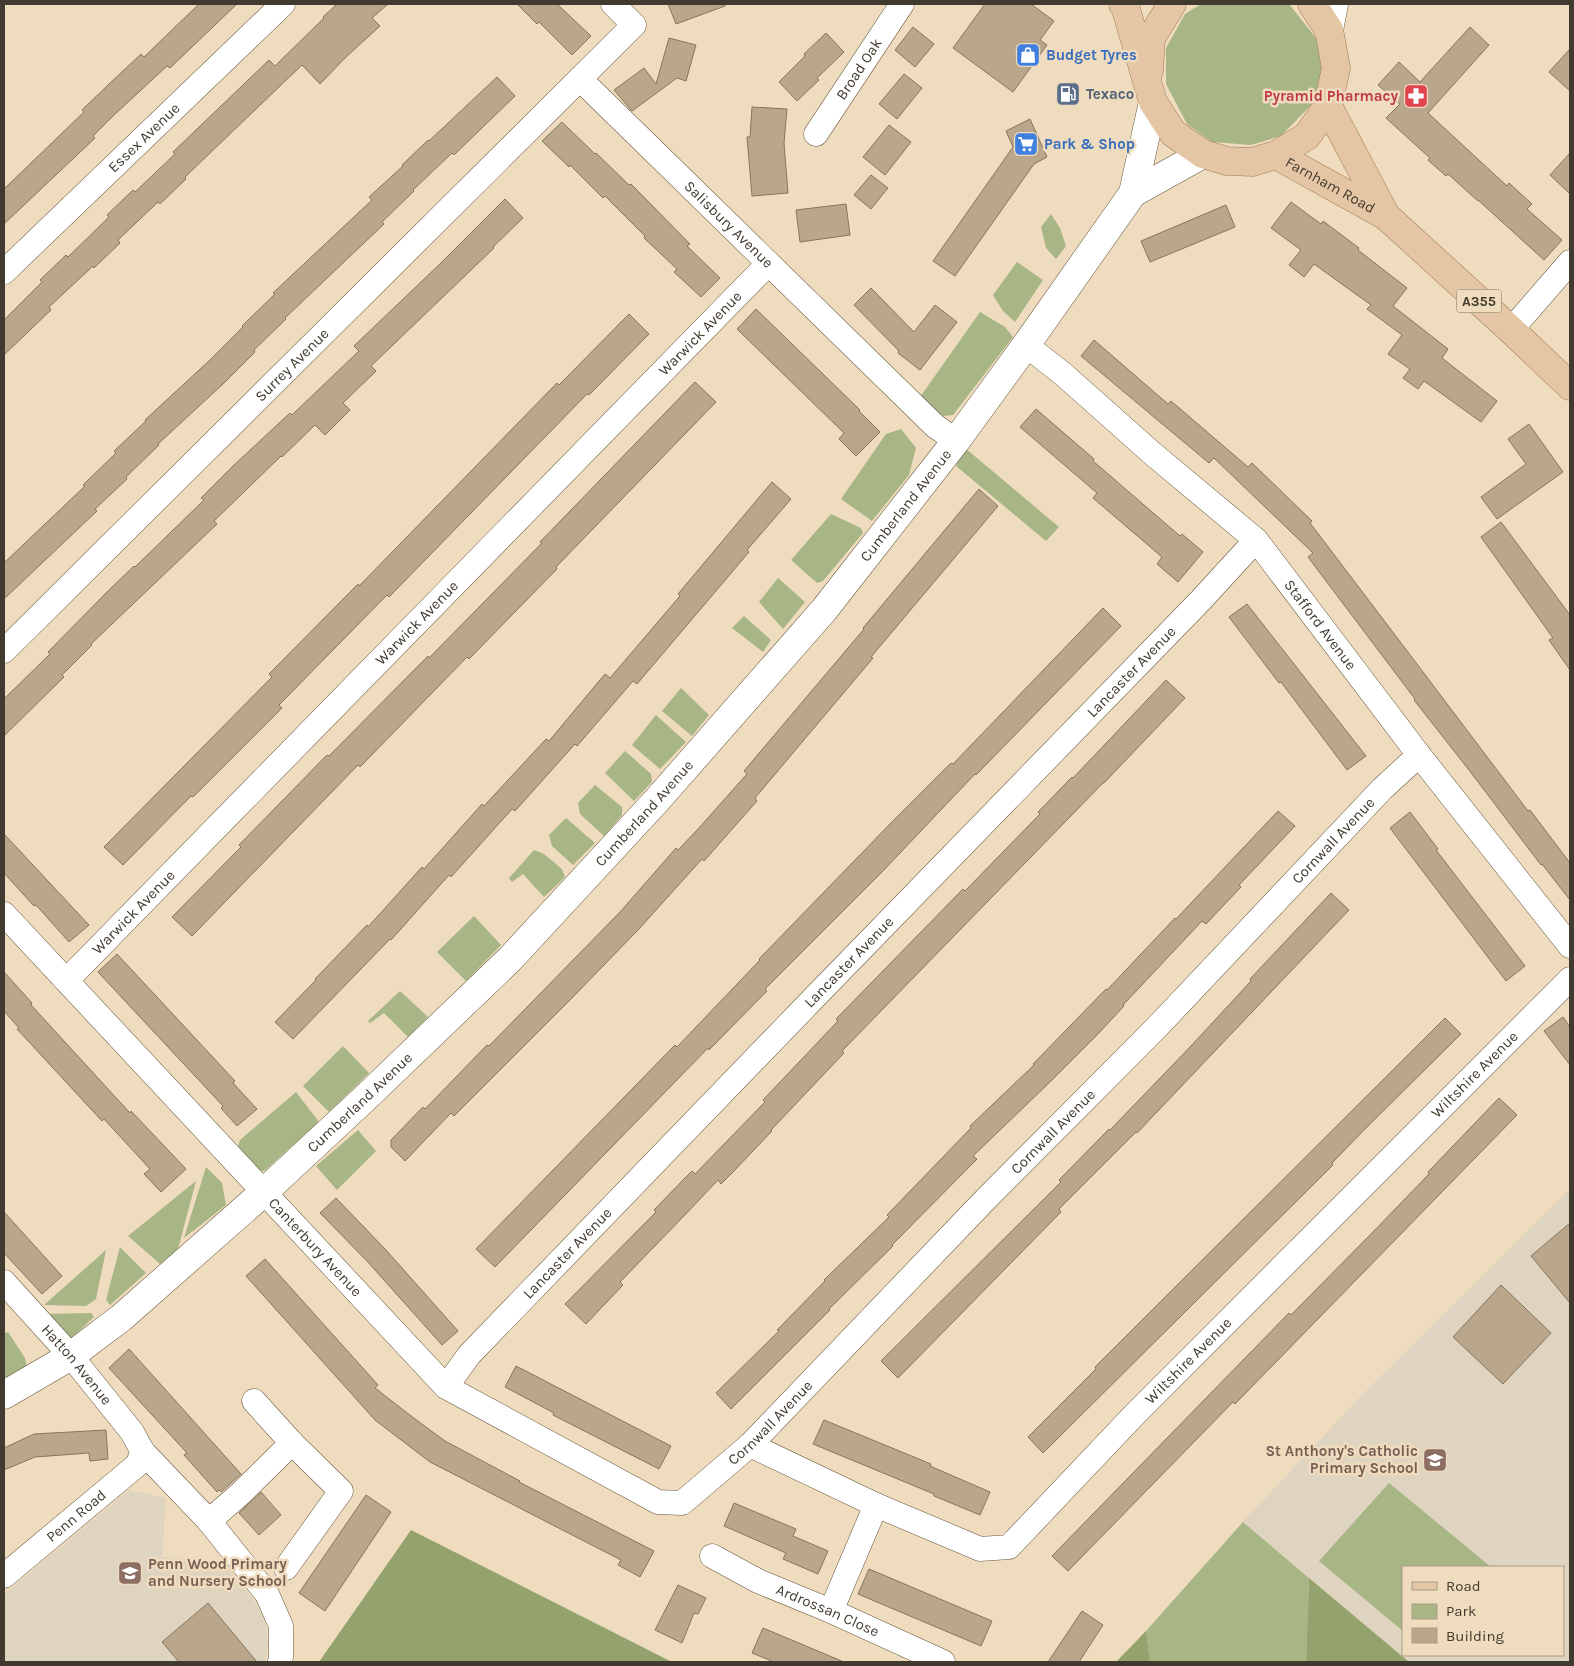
<svg xmlns="http://www.w3.org/2000/svg" width="1574" height="1666" font-family="Karla,sans-serif">
<style>
.education{fill:#ded4bf;fill-rule:evenodd}
.green{fill:#a8b585}
.forest{fill:#94a26e}
.building{fill:#baa78b;stroke:#87755b}
.lines{fill:none;stroke-linecap:round;stroke-linejoin:round}
.minor-casing{stroke:#67573d;stroke-width:25}
.tertiary-casing{stroke:#67573d;stroke-width:29}
.primary-casing{stroke:#9f7b54;stroke-width:29}
.minor{stroke:#fff;stroke-width:24}
.tertiary{stroke:#fff;stroke-width:28}
.primary{stroke:#e4c5a4;stroke-width:28}
.labels{text-anchor:middle;dominant-baseline:central;stroke-width:5;stroke-linejoin:round;paint-order:stroke}
.shield{fill:#efdcbe;stroke:#756b59;stroke-width:1}
.shield-label{font-size:14px;font-weight:bold;fill:#413a2e}
.shop-label{font-size:15px;font-weight:bold;fill:#366cbe;stroke:#efdcbe;text-anchor:start}
.street-label{font-size:15px;fill:#413a2e;stroke:#efdcbe}
.service-label{font-size:15px;font-weight:bold;fill:#4e5e75;stroke:#efdcbe;text-anchor:start}
.health-label{font-size:15px;font-weight:bold;fill:#be3a42;stroke:#efdcbe;text-anchor:end}
.education-label{font-size:15px;font-weight:bold;fill:#785e54;stroke:#efdcbe;text-anchor:end}
</style>
<rect width="100%" height="100%" fill="#efdcbe"/>
<g class="education">
<path d="M1570,1189V1662H1409L1243,1522L1358,1399ZM1403,1567H1563V1655H1403Z"/>
<path d="M129,1490L166,1498L162,1557L221,1560L253,1599L261,1612L267,1631L268,1645L265,1662H4V1594Z"/>
</g>
<g class="green">
<path d="M1201,4H1289L1316,38L1322,72L1314,102L1281,136L1251,145L1212,142L1187,124L1166,84V48L1185,14Z"/>
<path d="M1051,214L1060,228L1066,246L1056,259L1046,248L1041,227Z"/>
<path d="M1017,262L1043,280L1015,322L1003,311L993,295Z"/>
<path d="M980,312L1005,327L1013,337L953,415L933,417L918,400Z"/>
<path d="M901,429L916,448L909,475L872,521L841,499L886,434Z"/>
<path d="M965,448L1059,527L1046,541L956,466Z"/>
<path d="M831,514L861,528L863,533L823,581L817,583L791,560Z"/>
<path d="M778,578L805,602L783,629L759,602Z"/>
<path d="M744,616L771,640L763,652L732,628Z"/>
<path d="M681,688L709,715L692,736L662,711Z"/>
<path d="M656,715L686,742L660,769L632,745Z"/>
<path d="M625,751L651,774L652,782L634,801L605,773Z"/>
<path d="M595,785L622,807V815L604,836L580,814L578,803Z"/>
<path d="M566,818L595,843L573,865L552,846L549,835Z"/>
<path d="M534,850L544,854L562,869L565,877L544,897L523,874L512,882L509,878Z"/>
<path d="M474,916L501,945L466,981L437,952Z"/>
<path d="M400,991L428,1017L408,1037L384,1013L370,1023L368,1021Z"/>
<path d="M343,1046L369,1073L329,1112L303,1086Z"/>
<path d="M296,1092L319,1122L264,1171L254,1170L236,1152L240,1140Z"/>
<path d="M358,1130L376,1151L337,1190L316,1166Z"/>
<path d="M206,1167L222,1183L226,1205L184,1238Z"/>
<path d="M196,1181L178,1249L160,1264L128,1236Z"/>
<path d="M120,1247L146,1273L110,1305L106,1300Z"/>
<path d="M106,1250L96,1299L86,1306L44,1305Z"/>
<path d="M91,1313L94,1317L68,1341L42,1314Z"/>
<path d="M8,1332L25,1358L27,1368L4,1379V1334Z"/>
<path d="M1389,1483L1491,1567H1403V1631L1319,1561Z"/>
<path d="M1243,1522L1309,1578L1306,1662H1150L1146,1631Z"/>
</g>
<g class="forest">
<path d="M411,1530L672,1662H319Z"/>
<path d="M1309,1578L1409,1662H1306Z"/>
<path d="M1146,1631L1150,1662H1116Z"/>
</g>
<g class="building">
<path d="M199,4H237L170,68L167,66L113,116L93,136L95,138L4,224V189L84,112L82,110L108,85L141,54L144,57Z"/>
<path d="M337,4H388L372,18L380,26L346,57L320,84L302,65L185,177L186,179L160,204L158,202L118,240L120,243L94,268L93,266L49,307L51,310L4,355V320L42,282L40,280L66,255L68,257L109,217L107,215L133,190L135,192L175,154L173,152L269,60L275,66L324,18L323,17Z"/>
<path d="M517,4H557L591,36L572,55L539,22L537,24Z"/>
<path d="M668,4H725V6L676,24Z"/>
<path d="M985,4H1031L1054,21L1040,40L1047,45L1013,92L953,48Z"/>
<path d="M913,27L934,44L915,67L895,50Z"/>
<path d="M1470,27L1489,45L1428,113L1507,186L1509,183L1532,204L1527,209L1562,240L1544,260L1478,200V201L1448,174L1446,176L1428,160L1430,158L1386,118L1400,104L1378,85L1399,62L1420,82Z"/>
<path d="M826,33L844,52L817,78L819,80L797,101L779,82L805,56L804,54Z"/>
<path d="M669,38L696,45L686,81L677,78L632,111L614,90L644,68L656,84Z"/>
<path d="M1570,49V91L1549,72Z"/>
<path d="M904,74L922,88L897,119L879,104Z"/>
<path d="M497,77L515,96L454,155L452,153L413,190L414,191L382,222L384,224L285,318L286,319L254,350L255,352L223,384L158,444L159,445L126,477L127,479L95,509L97,511L4,599V563L85,486L83,485L116,453L114,451L146,421L145,420L211,359L243,327L242,326L275,294L273,293L372,200L369,197L403,166L402,165L428,140L429,141Z"/>
<path d="M752,107L787,109L784,143L788,193L752,196L747,137H750Z"/>
<path d="M1030,119L1047,157L1034,164L955,276L933,261L1013,147L1006,131Z"/>
<path d="M562,122L595,154L596,153L629,185L631,184L690,244L687,246L720,278L701,297L674,272L677,269L644,238L645,236L605,196L603,198L570,165L569,167L542,141Z"/>
<path d="M889,125L911,142L885,175L863,157Z"/>
<path d="M1570,153V194L1550,175Z"/>
<path d="M871,175L888,188L871,209L854,195Z"/>
<path d="M505,199L523,218L493,247L494,248L371,366L376,371L343,403L350,410L325,435L315,425L282,457L281,456L214,521L217,524L91,644L92,645L62,675L64,677L4,736V699L50,654L48,652L108,591L134,566L135,567L204,500L201,498L233,466L290,413L292,415L359,351L354,346L444,260Z"/>
<path d="M1291,202L1321,224L1323,221L1359,248L1358,250L1407,288L1393,306L1448,349L1442,358L1497,401L1481,422L1424,381L1418,389L1403,378L1410,369L1388,354L1402,335L1367,309L1371,305L1314,264L1304,277L1289,265L1301,250L1271,228Z"/>
<path d="M846,204L850,235L800,242L796,210Z"/>
<path d="M1226,205L1235,227L1150,262L1141,241Z"/>
<path d="M871,288L914,332L935,305L957,322L920,370L898,353L899,351L854,305Z"/>
<path d="M756,309L860,410L859,411L880,432L856,456L839,439L844,433L737,329Z"/>
<path d="M629,314L649,334L589,395L587,394L389,597L387,595L279,705L282,708L193,797L191,796L123,865L104,847L272,677L269,674L358,584L359,586L557,383L559,385Z"/>
<path d="M1094,340L1168,404L1171,401L1248,467L1252,463L1312,521L1310,523L1392,631L1528,811L1530,810L1570,863V900L1542,864L1541,865L1469,770L1414,700L1415,699L1308,557L1313,553L1214,458L1209,463L1081,356Z"/>
<path d="M695,382L716,402L556,567L557,569L469,659L467,657L360,767L358,765L192,936L172,917L241,847L239,845L327,755L329,756L428,656L429,658L542,543L540,542Z"/>
<path d="M1036,409L1094,459L1093,461L1180,536L1182,534L1203,552L1178,582L1157,564L1162,557L1093,498L1097,493L1020,427Z"/>
<path d="M1529,424L1563,472L1497,519L1481,497L1526,464L1508,439Z"/>
<path d="M772,482L791,499L747,550L749,552L637,684L633,681L577,746L575,744L515,811L512,809L451,877L449,875L391,940L390,939L293,1039L275,1022L316,980L315,979L367,925L368,927L422,867L424,869L482,804L484,806L546,739L549,741L605,674L610,678L680,596L678,594Z"/>
<path d="M979,489L998,506L871,657L873,658L755,798L757,801L704,861L702,859L638,930L570,1000L454,1116L451,1113L405,1161L391,1147V1140L423,1107L425,1109L487,1045L489,1046L621,911L676,848L678,850L698,829L747,774L744,771L864,629L863,628Z"/>
<path d="M1501,522L1570,615V670L1549,640L1553,638L1481,537Z"/>
<path d="M1247,604L1366,756L1347,770L1281,682L1279,683L1229,617Z"/>
<path d="M1103,608L1121,626L976,775L975,774L882,872L765,989L767,991L709,1050L708,1048L495,1267L476,1249L675,1045L677,1047L760,960L759,959L889,825L951,763L953,764Z"/>
<path d="M1166,680L1185,698L1104,783H1103L842,1051L844,1053L771,1130L772,1131L734,1171L721,1184L718,1180L682,1218L620,1282L623,1285L586,1324L565,1304L656,1212L654,1210L684,1179L692,1171L695,1174L765,1102L763,1100L838,1021L836,1019L963,889L965,891L1001,854L1040,814L1038,812L1072,777L1073,778Z"/>
<path d="M1278,811L1295,826L1239,885L1241,887L1206,924L1202,921L1123,1005L1124,1006L1097,1035L1051,1081L973,1156L977,1159L892,1245L893,1246L829,1309L830,1310L731,1409L716,1393L779,1331L777,1330L825,1281L824,1280L889,1217L887,1215L971,1128L970,1126L1034,1065L1033,1064L1106,989L1107,990L1175,918L1176,919Z"/>
<path d="M1410,812L1438,849L1436,850L1525,966L1506,981L1390,828Z"/>
<path d="M4,834L89,925L69,942L36,905L34,906L4,873Z"/>
<path d="M1331,893L1349,910L1137,1133L1136,1132L1059,1209L1061,1212L898,1378L881,1361L1061,1182L1059,1180L1109,1129L1110,1130L1191,1046L1251,981L1250,979Z"/>
<path d="M117,954L235,1081L233,1083L257,1109L237,1126L221,1108L223,1106L98,972Z"/>
<path d="M4,972L32,1003L31,1005L130,1113L131,1111L186,1169L161,1192L144,1174L150,1169L104,1119L102,1121L17,1029L19,1028L4,1011Z"/>
<path d="M1563,1017L1570,1027V1065L1544,1031Z"/>
<path d="M1445,1018L1461,1034L1365,1129L1332,1163L1333,1165L1043,1453L1028,1437L1096,1369L1095,1367Z"/>
<path d="M1499,1098L1517,1115L1235,1404L1233,1402L1068,1571L1052,1556L1289,1313L1291,1315L1373,1232L1429,1174L1428,1172Z"/>
<path d="M336,1198L386,1250L458,1331L442,1345L367,1261L320,1213Z"/>
<path d="M4,1212L62,1276L42,1294L4,1253Z"/>
<path d="M1570,1223V1303L1531,1256Z"/>
<path d="M265,1259L378,1385L375,1388L415,1419L445,1441L520,1481L519,1482L654,1551L640,1577L618,1565L621,1560L430,1462L375,1420L246,1276Z"/>
<path d="M1501,1285L1551,1333L1503,1384L1453,1337Z"/>
<path d="M129,1349L241,1474L221,1492L219,1490L217,1492L184,1455L187,1453L109,1368Z"/>
<path d="M516,1366L671,1446L659,1469L553,1415L554,1413L505,1387Z"/>
<path d="M824,1420L931,1464L930,1466L990,1492L980,1515L934,1496V1494L813,1444Z"/>
<path d="M106,1430L108,1459L90,1461L89,1453L35,1457L4,1470V1448L34,1434Z"/>
<path d="M261,1492L281,1515L259,1535L239,1513Z"/>
<path d="M366,1495L391,1512L325,1611L299,1593Z"/>
<path d="M734,1503L796,1529L793,1536L828,1551L818,1574L783,1559L786,1553L724,1526Z"/>
<path d="M869,1569L992,1621L981,1646L858,1594Z"/>
<path d="M678,1585L706,1598L698,1614L694,1613L682,1643L655,1630Z"/>
<path d="M208,1603L257,1662H179L162,1642Z"/>
<path d="M1082,1611L1103,1625L1079,1662H1048Z"/>
<path d="M763,1628L794,1641L844,1662H774L752,1653Z"/>
</g>
<g class="lines">
<defs>
<g id="minor">
<path id="s1" d="M580,79L935,426L956,441"/>
<path id="s2" d="M816,134L902,4"/>
<path id="s3" d="M4,272L283,4"/>
<path d="M1511,330L1570,262"/>
<path id="s4" d="M1026,345L1063,374L1153,454L1256,540L1419,755L1570,946"/>
<path id="s5" d="M4,651L634,25L613,4"/>
<path id="s6" d="M4,914L446,1387L658,1502L682,1503L750,1445L982,1203L1158,1026L1382,789L1419,755"/>
<path id="s7" d="M67,980L768,264"/>
<path id="s8" d="M4,1282L71,1356L132,1432L143,1452L209,1521L267,1594L281,1626V1657L280,1662"/>
<path id="s9" d="M446,1387L469,1355L809,1003L1201,600L1256,540"/>
<path d="M254,1401L292,1443L341,1491L286,1568"/>
<path id="s10" d="M750,1445L876,1505L980,1549L1009,1547L1136,1413L1570,979"/>
<path d="M209,1521L240,1494L292,1443"/>
<path id="s11" d="M712,1556L758,1581L831,1611L943,1662"/>
<path id="s12" d="M4,1576L137,1465L143,1452"/>
<path d="M831,1611L876,1505"/>
</g>
<g id="tertiary">
<path d="M1329,30L1334,4"/>
<path d="M1133,193L1203,154"/>
<path id="s13" d="M4,1395L71,1356L89,1342L121,1318L264,1192L363,1100L510,959L658,799L824,610L956,441L1026,345L1133,193L1153,102"/>
</g>
<g id="primary">
<path d="M1123,4L1125,6L1153,102L1173,133L1203,154L1227,161L1252,162L1276,155L1307,136L1328,106L1336,68L1329,30L1312,4"/>
<path d="M1149,71L1151,38L1172,4"/>
<path d="M1328,106L1386,216"/>
<path id="s14" d="M1276,155L1386,216L1511,330L1570,386"/>
</g>
</defs>
<use href="#minor" class="minor-casing"/>
<use href="#tertiary" class="tertiary-casing"/>
<use href="#primary" class="primary-casing"/>
<use href="#minor" class="minor"/>
<use href="#tertiary" class="tertiary"/>
<use href="#primary" class="primary"/>
</g>
<defs>
<symbol id="shop-square" viewBox="-11 -11 22 22"><rect x="-9" y="-9" width="18" height="18" rx="4" fill="#3f7fe0" stroke="#efdcbe"/><path d="M-5-2.5h2.3a2.7 3.5 0 0 1 5.4 0H5L5.5 6h-11ZM-1.5-2.5h3a1.5 2.3 0 0 0-3 0Z" fill="#fff"/></symbol>
<symbol id="fuel-square" viewBox="-11 -11 22 22"><rect x="-9" y="-9" width="18" height="18" rx="4" fill="#5c6f8a" stroke="#efdcbe"/><path d="M-5.5-6h7V0h2V4h1.3V-2.5L3-4.5l.8-.8L6-3V5H2.5V1h-1V6h-7ZM-4.2-4.7v3.2H.2V-4.7Z" fill="#fff"/></symbol>
<symbol id="pharmacy-square" viewBox="-11 -11 22 22"><rect x="-9" y="-9" width="18" height="18" rx="4" fill="#e0444e" stroke="#efdcbe"/><path d="M-2-6h4v4h4v4h-4v4h-4v-4h-4v-4h4Z" fill="#fff"/></symbol>
<symbol id="supermarket-square" viewBox="-11 -11 22 22"><rect x="-9" y="-9" width="18" height="18" rx="4" fill="#3f7fe0" stroke="#efdcbe"/><path d="M-6-5.5h2.5l.6 2H6L4.5 2H-2.5L-4.4-4H-6ZM-1.5 3.2a1.3 1.3 0 1 0 .1 0ZM3 3.2a1.3 1.3 0 1 0 .1 0Z" fill="#fff"/></symbol>
<symbol id="school-square" viewBox="-11 -11 22 22"><rect x="-9" y="-9" width="18" height="18" rx="4" fill="#8d6e63" stroke="#efdcbe"/><path d="M0-5L7-2L0 1L-7-2ZM-4 1L0 2.5L4 1V4Q0 6-4 4Z" fill="#fff"/></symbol>
</defs>
<g fill-rule="evenodd">
<use href="#shop-square" x="1014" y="41" width="28" height="28"/>
<use href="#fuel-square" x="1054" y="80" width="28" height="28"/>
<use href="#pharmacy-square" x="1402" y="82" width="28" height="28"/>
<use href="#supermarket-square" x="1012" y="130" width="28" height="28"/>
<use href="#school-square" x="1421" y="1446" width="28" height="28"/>
<use href="#school-square" x="116" y="1559" width="28" height="28"/>
</g>
<g class="labels">
<rect class="shield" x="1456.5" y="289.5" width="45" height="23" rx="4"/>
<g class="shield-label">
<text x="1479" y="301">A355</text>
</g>
<g class="shop-label">
<text x="1046" y="55">Budget Tyres</text>
<text x="1044" y="144">Park &amp; Shop</text>
</g>
<g class="street-label">
<text stroke="none"><textPath href="#s2" startOffset="78">Broad Oak</textPath></text>
<text stroke="none"><textPath href="#s3" startOffset="194">Essex Avenue</textPath></text>
<text stroke="none"><textPath href="#s14" startOffset="62">Farnham Road</textPath></text>
<text stroke="none"><textPath href="#s1" startOffset="208">Salisbury Avenue</textPath></text>
<text stroke="none"><textPath href="#s7" startOffset="905">Warwick Avenue</textPath></text>
<text stroke="none"><textPath href="#s5" startOffset="406">Surrey Avenue</textPath></text>
<text stroke="none"><textPath href="#s13" startOffset="1272">Cumberland Avenue</textPath></text>
<text stroke="none"><textPath href="#s7" startOffset="500">Warwick Avenue</textPath></text>
<text stroke="none"><textPath href="#s4" startOffset="408">Stafford Avenue</textPath></text>
<text stroke="none"><textPath href="#s9" startOffset="991">Lancaster Avenue</textPath></text>
<text stroke="none"><textPath href="#s13" startOffset="868">Cumberland Avenue</textPath></text>
<text stroke="none"><textPath href="#s6" startOffset="1842">Cornwall Avenue</textPath></text>
<text stroke="none"><textPath href="#s7" startOffset="95">Warwick Avenue</textPath></text>
<text stroke="none"><textPath href="#s9" startOffset="586">Lancaster Avenue</textPath></text>
<text stroke="none"><textPath href="#s10" startOffset="945">Wiltshire Avenue</textPath></text>
<text stroke="none"><textPath href="#s13" startOffset="462">Cumberland Avenue</textPath></text>
<text stroke="none"><textPath href="#s6" startOffset="1438">Cornwall Avenue</textPath></text>
<text stroke="none"><textPath href="#s6" startOffset="456">Canterbury Avenue</textPath></text>
<text stroke="none"><textPath href="#s9" startOffset="181">Lancaster Avenue</textPath></text>
<text stroke="none"><textPath href="#s10" startOffset="540">Wiltshire Avenue</textPath></text>
<text stroke="none"><textPath href="#s8" startOffset="110">Hatton Avenue</textPath></text>
<text stroke="none"><textPath href="#s6" startOffset="1032">Cornwall Avenue</textPath></text>
<text stroke="none"><textPath href="#s12" startOffset="94">Penn Road</textPath></text>
<text stroke="none"><textPath href="#s11" startOffset="128">Ardrossan Close</textPath></text>
</g>
<g class="service-label">
<text x="1086" y="94">Texaco</text>
</g>
<g class="health-label">
<text x="1398" y="96">Pyramid Pharmacy</text>
</g>
<g class="education-label">
<text x="1418" y="1451">St Anthony's Catholic<tspan x="1418" dy="17">Primary School</tspan></text>
<text x="148" y="1564" text-anchor="start">Penn Wood Primary<tspan x="148" dy="17">and Nursery School</tspan></text>
</g>
</g>
<rect width="1574" height="1666" fill="none" stroke="#413a2e" stroke-width="10"/>
<rect x="1402" y="1566" width="162" height="90" fill="#efdcbe" stroke="#a99b84"/>
<rect x="1412" y="1582" width="25" height="8" fill="#e4c5a4" stroke="#a99b84"/>
<text x="1446" y="1591" font-size="15" fill="#413a2e">Road</text>
<rect x="1412" y="1604" width="25" height="15" fill="#a8b585" stroke="#a99b84"/>
<text x="1446" y="1616" font-size="15" fill="#413a2e">Park</text>
<rect x="1412" y="1628" width="25" height="15" fill="#baa78b" stroke="#a99b84"/>
<text x="1446" y="1641" font-size="15" fill="#413a2e">Building</text>
</svg>
